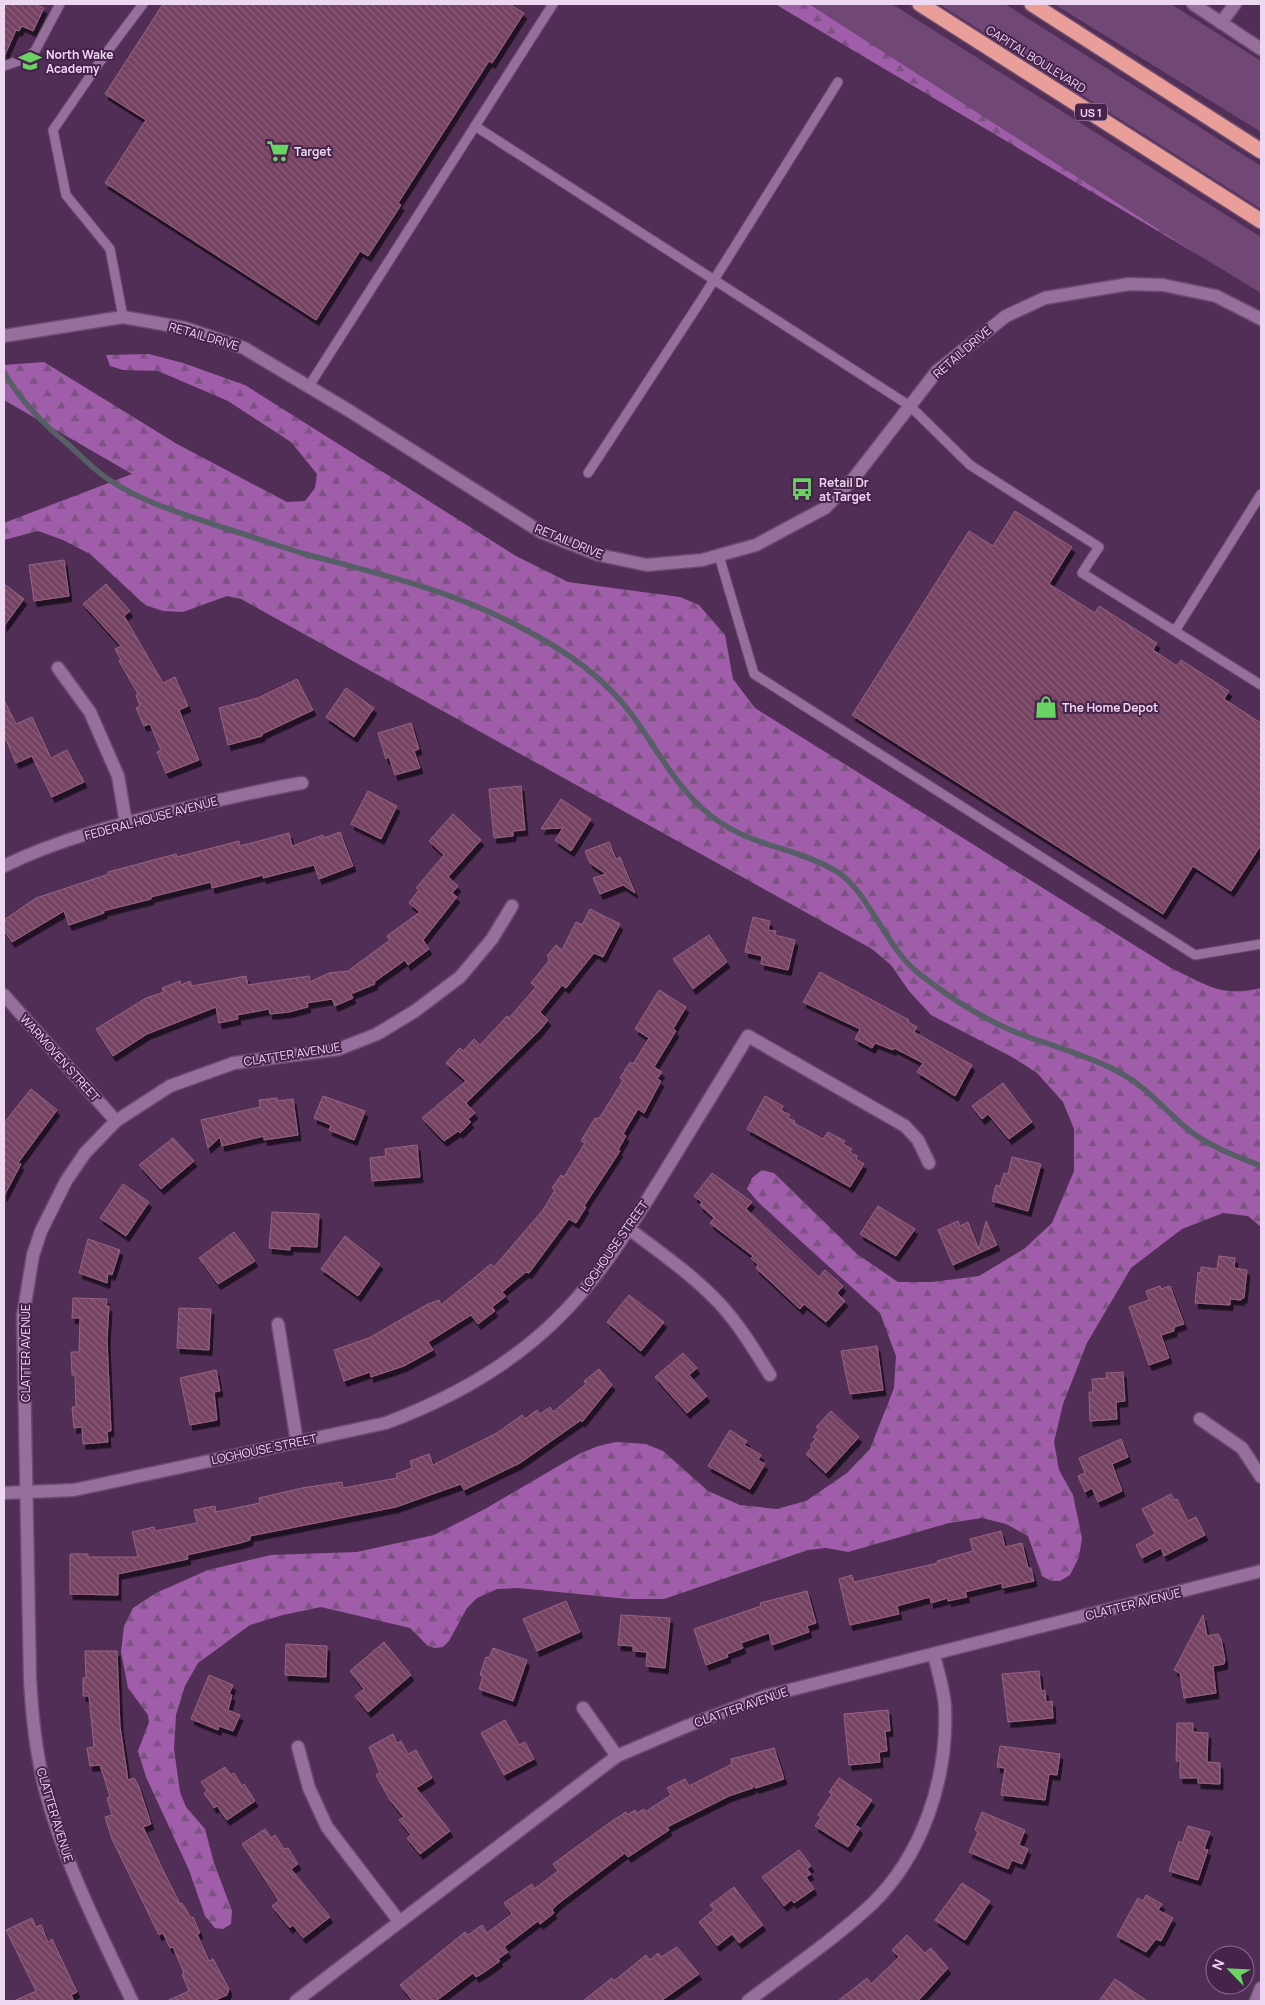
<svg xmlns="http://www.w3.org/2000/svg" width="1265" height="2005" font-family="Manrope,sans-serif">
<style>
.grass{fill:#704775}
.forest{fill:url(#forest-firs)}
.lines{fill:none;stroke-linecap:round;stroke-linejoin:round}
.stream{stroke:#565e66;stroke-width:5.5}
.building{fill:url(#building-back-hatch);stroke:#986383;filter:url(#shadow)}
.lane-casing{stroke:#6a4b6e;stroke-width:11}
.street-casing{stroke:#6a4b6e;stroke-width:15}
.secondary-casing{stroke:#6a4b6e;stroke-width:15}
.highway-casing{stroke:#6a4b6e;stroke-width:18}
.lane{stroke:#976f9c;stroke-width:9}
.street{stroke:#976f9c;stroke-width:12}
.secondary{stroke:#976f9c;stroke-width:12}
.highway{stroke:#ea9e9a;stroke-width:15}
.labels{text-anchor:middle;dominant-baseline:central;stroke-width:4;stroke-linejoin:round;paint-order:stroke}
.shield{fill:#46234b;stroke:#bca2bf;stroke-width:1}
.shield-label{font-size:11px;font-weight:bold;fill:#eed8f1}
.poi-label{font-size:12px;font-weight:bold;fill:#eed8f1;stroke:#46234b;text-anchor:start}
.street-label{font-size:12px;fill:#eed8f1;stroke:#46234b}
</style>
<defs>
<pattern id="forest-firs" width="22" height="20" patternUnits="userSpaceOnUse" patternTransform="scale(1.25)"><rect width="22" height="20" fill="#a05da9"/><path d="M5 1l3.5 6h-7zM16 11l3.5 6h-7z" fill="#7c5282"/></pattern>
<pattern id="building-back-hatch" width="6" height="6" patternUnits="userSpaceOnUse" patternTransform="scale(1.25)"><rect width="6" height="6" fill="#754362"/><path d="M-1 5l2 2M0 0l6 6M5-1l2 2" fill="none" stroke="#895d79"/></pattern>
<filter id="shadow"><feDropShadow dx="3" dy="5.5" stdDeviation="0" flood-color="#0009"/></filter>
</defs>
<rect width="100%" height="100%" fill="#512e56"/>
<g class="grass">
<path d="M809,4H892L1261,237V293L1200,256Z"/>
<path d="M939,4H1005L1261,166V209Z"/>
<path d="M1054,4H1171L1261,61V132Z"/>
</g>
<g class="forest">
<path d="M775,4H809L1200,256Z"/>
<path d="M149,354L183,363L245,385L516,556L568,582L680,597L699,605L725,635L733,679L755,708L1171,968C1205,984 1221,998 1261,988V1227L1248,1216L1223,1213L1182,1229L1131,1268L1087,1343L1063,1404L1054,1442L1059,1470L1073,1495L1082,1538L1079,1557L1070,1575L1060,1581H1051L1042,1576L1028,1536L1006,1524L982,1518L949,1523L848,1552L826,1548L808,1550L664,1599H628L518,1588L497,1589L477,1598L467,1608L449,1641L443,1647L435,1648L428,1646L410,1628L321,1607L283,1615L250,1625L198,1663L185,1686L176,1715L174,1749L180,1792L186,1807L205,1829L214,1863L232,1911L231,1924L223,1929L215,1928L205,1916L189,1870L146,1777L138,1751L149,1722L148,1715L128,1688L121,1652L124,1626L133,1608L156,1593L208,1570L271,1555L357,1552L434,1535L485,1509L579,1454L598,1446L616,1442L646,1444L663,1451L708,1491L740,1505L777,1509L806,1501L847,1473L870,1449L894,1388L896,1356L880,1313L759,1203L747,1189L752,1178L762,1170L774,1173L857,1254L898,1282H932L979,1276L1024,1249L1052,1223L1074,1171V1129L1063,1102L1037,1073L1012,1057L931,1015L909,991L891,965L872,949L241,599L227,596L183,612L163,611L145,605L90,554L63,540L38,531L4,540V523L132,474L4,400V365L44,362L177,444L287,502L305,501L315,488L317,474L291,442L228,401L158,371L123,370L110,366L106,355Z"/>
</g>
<g class="lines">
<path class="stream" d="M4,372C21,402 44,425 70,446C83,458 96,472 111,481C144,503 187,515 224,528C251,536 278,546 305,554C379,574 454,591 522,628C566,651 606,678 635,719C657,750 675,784 704,810C745,847 791,845 836,871C866,888 886,947 917,972C947,996 979,1017 1015,1032C1048,1045 1084,1054 1115,1070C1146,1086 1161,1106 1186,1128C1208,1146 1235,1156 1261,1166"/>
</g>
<g class="building">
<path d="M4,4H34L44,8L33,31L22,26L19,31L16,30L4,57Z"/>
<path d="M163,4H509L524,13L492,63L489,61L398,203L401,205L368,256L360,251L316,320L105,183L146,120L105,94Z"/>
<path d="M1015,511L1072,547L1049,584L1095,613L1099,606L1157,643L1153,650L1177,666L1181,660L1229,691L1224,699L1261,723V845L1231,891L1193,866L1163,914L852,715L969,531L993,546Z"/>
<path d="M64,560L69,596L34,601L29,565Z"/>
<path d="M4,584L24,599L4,626Z"/>
<path d="M106,584L130,611L124,616L163,683L175,677L188,706L179,710L199,760L166,773L157,752L161,750L150,724L144,726L136,708L140,706L136,695L138,694L119,661L121,660L115,649L121,646L83,604Z"/>
<path d="M297,679L313,710L262,734V736L228,745L219,708L258,698Z"/>
<path d="M346,688L374,708L354,737L326,717Z"/>
<path d="M4,700L16,724L32,717L51,758L67,750L84,782L52,797L32,756L16,763L4,735Z"/>
<path d="M411,723L419,749L414,751L420,768L395,775L389,757L386,759L378,733Z"/>
<path d="M521,786L525,830L513,831V836L494,838L489,789Z"/>
<path d="M368,791L397,806L381,839L351,824Z"/>
<path d="M561,799L591,819L571,851L555,840L563,828L541,829Z"/>
<path d="M453,814L481,840L448,877L458,886L452,893L457,897L423,940L429,949L421,955L408,965L405,960L374,982L375,984L351,994L353,998L335,1006L332,999L307,1003L308,1007L289,1012L270,1014L269,1009L237,1015L238,1019L219,1023L216,1007L147,1034L113,1056L96,1029L146,998L164,992L162,988L180,981L181,985L190,981L192,986L246,976L248,985L309,976L310,982L329,973L348,971L390,940L387,936L420,912L409,903L419,890L416,888L444,855L429,841Z"/>
<path d="M340,832L353,866L319,879L314,865L263,878V875L212,888L211,882L151,897V899L103,911L104,913L69,925L64,911L12,942L4,930V920L36,898L109,874L108,872L176,854L177,857L239,841L240,846L289,833L292,846L323,835L324,838Z"/>
<path d="M609,842L616,859L620,857L635,893L623,885L600,894L593,878L606,874L590,863L585,851Z"/>
<path d="M590,909L620,924L603,957L594,953L566,988L562,985L540,1012L548,1020L540,1030L466,1103L475,1113L468,1119L471,1122L460,1133L458,1131L444,1141L422,1118L466,1081L446,1063L460,1048L463,1051L474,1039L480,1045L507,1016L509,1018L536,987L531,983L548,962L549,958L547,956L556,945L562,950L576,922L582,925Z"/>
<path d="M753,917L770,921L768,930L776,931L775,935L795,940L788,970L761,964L762,956L745,952Z"/>
<path d="M709,935L727,962L693,989L673,959Z"/>
<path d="M820,972L909,1020L908,1022L917,1027L914,1032L972,1065L955,1096L917,1072L923,1063L894,1048L893,1050L875,1043L872,1048L855,1039L860,1029L803,1002Z"/>
<path d="M659,990L686,1007L673,1029L676,1031L654,1067L662,1072L657,1079L661,1081L644,1113L638,1109L623,1134L626,1136L618,1150L620,1151L584,1206L586,1207L576,1223L569,1219L529,1273L526,1272L502,1292L506,1296L492,1307L495,1311L478,1324L471,1315L428,1342L433,1350L404,1366L371,1377L370,1372L344,1381L334,1350L369,1338L428,1304L439,1300L441,1305L491,1264L494,1267L543,1210L555,1190L552,1188L561,1175L564,1177L585,1143L581,1141L595,1118L598,1119L602,1114L623,1080L620,1078L630,1062L633,1064L649,1038L635,1029Z"/>
<path d="M1003,1083L1032,1122L1009,1139L988,1114L982,1119L972,1106Z"/>
<path d="M31,1089L57,1110L18,1163L21,1164L4,1196V1123Z"/>
<path d="M323,1096L365,1111L354,1140L329,1130L331,1125L314,1118Z"/>
<path d="M765,1096L783,1106L781,1110L790,1115L788,1118L795,1121L794,1123L823,1139L828,1132L845,1141L843,1144L852,1149L850,1152L857,1156L856,1159L864,1164L850,1187L747,1129Z"/>
<path d="M277,1098V1101L293,1099L298,1135L264,1140V1136L222,1146L220,1137L208,1148L201,1120L260,1107L259,1100Z"/>
<path d="M173,1138L194,1161L161,1189L139,1165Z"/>
<path d="M417,1145L420,1177L372,1181L370,1158L386,1156L385,1149Z"/>
<path d="M1012,1157L1041,1164L1028,1211L992,1201L996,1185L1000,1186L1004,1173L1008,1174Z"/>
<path d="M712,1173L752,1202L746,1209L819,1277L825,1270L843,1286L837,1293L845,1301L826,1322L804,1304L800,1309L756,1268L758,1265L751,1258L753,1256L710,1223L714,1218L700,1205L702,1202L694,1196Z"/>
<path d="M123,1184L149,1202L126,1236L100,1218Z"/>
<path d="M878,1206L915,1229L896,1256L860,1234Z"/>
<path d="M272,1212L319,1214L317,1247L290,1246V1250L269,1248Z"/>
<path d="M958,1221L960,1226L968,1222L979,1249L986,1221L997,1245L953,1265L938,1230Z"/>
<path d="M234,1232L255,1261L218,1284L199,1258Z"/>
<path d="M345,1236L380,1264L358,1296L321,1269Z"/>
<path d="M88,1239L120,1250L112,1275L108,1273L107,1283L79,1273Z"/>
<path d="M1219,1256L1235,1258L1234,1268L1247,1270L1244,1298H1241V1300L1230,1299V1305L1195,1303L1198,1272L1201,1273V1267L1217,1269Z"/>
<path d="M1160,1286L1161,1289L1170,1286L1184,1324L1174,1327V1331L1161,1335L1169,1358L1149,1365L1129,1307L1149,1300L1146,1291Z"/>
<path d="M629,1295L664,1322L641,1351L607,1322Z"/>
<path d="M73,1298L107,1299L106,1306H109L107,1340L111,1431H107L108,1442L83,1444L82,1427L74,1428L72,1407H76L75,1375H72L71,1352H79L80,1318H72Z"/>
<path d="M179,1308L211,1309L209,1350L177,1348Z"/>
<path d="M877,1346L883,1390L850,1394L841,1351Z"/>
<path d="M683,1353L697,1368L689,1375L707,1396L687,1413L655,1377Z"/>
<path d="M599,1369L612,1385L582,1422L581,1420L520,1463L464,1490L461,1484L396,1507L250,1536V1540L240,1543L187,1555L188,1559L118,1574V1595L70,1594V1554H88V1557H138L132,1532L154,1527L155,1531L197,1523L194,1510L215,1506L216,1512L260,1503L259,1498L302,1488L342,1482L343,1488L397,1478L396,1474L412,1468L410,1461L429,1454L433,1465L497,1433L522,1415L525,1419L537,1410L540,1414L550,1407L553,1412L586,1384L584,1381Z"/>
<path d="M216,1370L220,1391L214,1392L217,1420L190,1425L180,1378Z"/>
<path d="M1123,1372L1125,1401L1116,1402L1117,1419L1090,1421L1089,1392H1093L1092,1379L1107,1378L1106,1373Z"/>
<path d="M831,1411L859,1437L826,1473L806,1454L812,1447L810,1445L816,1439L813,1437L819,1430L816,1427Z"/>
<path d="M730,1430L747,1441L744,1445L761,1455L758,1460L765,1464L750,1489L708,1466Z"/>
<path d="M1121,1439L1128,1457L1112,1464L1122,1491L1098,1502L1092,1488L1085,1492L1078,1476L1085,1473L1079,1458Z"/>
<path d="M1171,1494L1174,1500L1177,1499L1188,1521L1196,1517L1205,1535L1164,1556L1161,1548L1142,1558L1136,1545L1155,1534L1142,1509Z"/>
<path d="M1001,1531L1005,1547L1022,1543L1028,1568H1031L1034,1581L1002,1588V1583L965,1592L967,1597L948,1601V1598L931,1603L930,1597L897,1606L899,1614L850,1625L839,1579L852,1575L854,1582L938,1563L937,1561L973,1551L970,1539Z"/>
<path d="M807,1591L816,1623L807,1626L809,1632L772,1645L769,1633L741,1643L743,1648L727,1654L728,1657L706,1665L694,1629L761,1606L760,1603Z"/>
<path d="M566,1601L580,1632L537,1651L523,1619Z"/>
<path d="M621,1615L670,1618L665,1668L646,1666L647,1652L633,1651V1646L618,1645Z"/>
<path d="M1203,1615L1207,1636L1218,1634L1221,1639L1225,1660L1224,1664L1213,1666L1216,1693L1184,1698L1180,1673L1174,1670Z"/>
<path d="M384,1642L411,1675L368,1712L355,1696L364,1689L350,1671Z"/>
<path d="M286,1644L327,1646L326,1677L285,1675Z"/>
<path d="M493,1648L527,1660L513,1701L479,1689L483,1676L480,1675L486,1657L489,1658Z"/>
<path d="M85,1651H117L120,1726L128,1780L134,1778L139,1787L151,1824L143,1827L163,1870L180,1904L182,1903L191,1918L193,1917L200,1933L197,1934L209,1961L213,1959L229,1989L227,1995L213,2001H167L189,1991L182,1974L184,1973L173,1947L170,1948L163,1933L159,1935L112,1839L105,1817L112,1815L107,1798L110,1796L100,1765L90,1766L87,1748L94,1747L89,1696H83V1678H86Z"/>
<path d="M1039,1671L1041,1691L1045,1690L1046,1702L1052,1701L1053,1718L1008,1722L1002,1674Z"/>
<path d="M209,1675L233,1685L229,1694L232,1695L228,1710L240,1715L233,1731L219,1726L218,1730L191,1719Z"/>
<path d="M888,1710L890,1731H885L887,1751L879,1752L880,1762L849,1765L844,1714Z"/>
<path d="M505,1720L519,1745L525,1742L534,1759L504,1775L481,1733Z"/>
<path d="M1177,1723H1193V1732L1208,1733L1207,1762L1220,1763V1784L1198,1783V1778H1180V1761H1176Z"/>
<path d="M393,1734L397,1743L401,1741L408,1754L416,1750L432,1778L416,1788L450,1831L420,1854L407,1838L411,1835L399,1820L404,1817L390,1800L376,1775L380,1773L369,1747Z"/>
<path d="M1000,1746L1060,1754L1057,1775L1049,1774L1045,1800L1001,1795L1005,1768L997,1767Z"/>
<path d="M774,1748L784,1779L756,1788L750,1784L753,1788L729,1796L667,1827L669,1830L628,1857L625,1853L559,1903L552,1910L554,1913L540,1924L538,1921L504,1947L508,1952L498,1959L500,1961L483,1973L476,1977L473,1973L436,2001H413L400,1985L465,1932L468,1935L482,1925L487,1933L512,1914L504,1903L532,1884L534,1889L558,1871L553,1864L612,1821L626,1812L627,1815L635,1810L637,1813L644,1809L645,1812L671,1795L667,1788L685,1779L689,1786L732,1764L731,1759Z"/>
<path d="M225,1767L231,1775L234,1773L242,1786L244,1784L255,1801L227,1820L217,1806L214,1808L204,1793L207,1791L201,1782Z"/>
<path d="M839,1778L872,1800L855,1825L860,1828L848,1847L815,1826L821,1817L818,1815L832,1794L829,1792Z"/>
<path d="M982,1812L1025,1830L1019,1845L1028,1849L1022,1864L1012,1860L1008,1869L969,1852L978,1832L975,1830Z"/>
<path d="M1188,1826L1210,1832L1204,1849L1208,1850L1198,1880L1169,1871L1179,1841L1182,1843Z"/>
<path d="M265,1829L271,1838L275,1835L284,1849L288,1848L298,1864L291,1869L330,1917L303,1938L293,1925L290,1928L272,1906L279,1901L242,1844Z"/>
<path d="M799,1850L811,1866L807,1869L811,1874L806,1877L814,1889L794,1903L791,1900L784,1906L762,1877Z"/>
<path d="M962,1883L990,1901L965,1940L935,1920Z"/>
<path d="M734,1887L763,1925L739,1943L732,1934L717,1946L699,1922L714,1910L710,1905Z"/>
<path d="M1146,1895L1162,1904L1158,1910L1173,1918L1161,1941L1156,1939L1146,1952L1117,1936L1138,1898L1143,1901Z"/>
<path d="M32,1918L36,1927L41,1925L48,1942L52,1939L77,1992L71,1995L74,2001H14L36,1991L6,1930Z"/>
<path d="M907,1935L925,1953L931,1948L948,1968L918,2001H838L867,1978L871,1984L899,1957L892,1950Z"/>
<path d="M677,1947L699,1974L661,2001H583L612,1978L614,1981L646,1955L650,1960L658,1953L661,1957Z"/>
<path d="M1115,1979L1147,2001H1099Z"/>
</g>
<g class="lines">
<defs>
<g id="lane">
<path d="M4,66L27,58L35,51L60,4"/>
<path d="M475,126L910,406L970,465L1099,547L1082,573L1261,685"/>
<path d="M123,317L110,249L66,195L53,130L104,56L143,4"/>
<path d="M309,386L553,4"/>
<path d="M588,473L702,299L838,82"/>
<path d="M719,556L754,674L1195,955L1261,944"/>
<path d="M1175,631L1261,494"/>
</g>
<g id="street">
<path d="M1193,4L1261,49"/>
<path d="M1221,23L1235,4"/>
<path d="M58,668L90,712L118,776L126,823"/>
<path d="M4,866C59,839 119,824 178,810C219,800 260,790 302,783"/>
<path d="M4,995L116,1121"/>
<path d="M629,1229C661,1253 694,1276 721,1305C740,1326 755,1351 770,1375"/>
<path d="M278,1324L297,1442"/>
<path d="M1200,1419L1242,1448L1261,1477"/>
<path d="M4,1493L74,1490L386,1423C450,1399 509,1367 558,1318C600,1277 630,1227 661,1178C690,1131 719,1083 748,1036L905,1126L918,1140L929,1163"/>
<path d="M583,1708L617,1756"/>
<path d="M298,1747L309,1788L327,1827L399,1921"/>
<path d="M132,2001C100,1932 64,1863 45,1789C36,1753 32,1717 30,1679L23,1316L33,1255L41,1231L66,1181L85,1153L116,1121L170,1086L234,1063L339,1049L377,1034L415,1011L460,977L492,939L512,906"/>
<path d="M296,2001L617,1756L687,1726L766,1696L1261,1571"/>
<path d="M748,2001C789,1970 833,1940 871,1905C923,1855 948,1778 945,1707C944,1690 938,1672 934,1655"/>
<path d="M1256,2001L1261,1988"/>
</g>
<path id="secondary" d="M4,336L123,317L185,328L244,348L348,410L541,532L599,555L647,565L702,560L756,545L825,508L854,478L937,371L1006,316L1045,298L1129,284L1163,285L1216,296L1261,319"/>
<g id="highway">
<path d="M920,4L1261,221"/>
<path d="M1032,4L1261,151"/>
</g>
</defs>
<use href="#lane" class="lane-casing"/>
<use href="#street" class="street-casing"/>
<use href="#secondary" class="secondary-casing"/>
<use href="#highway" class="highway-casing"/>
<use href="#lane" class="lane"/>
<use href="#street" class="street"/>
<use href="#secondary" class="secondary"/>
<use href="#highway" class="highway"/>
</g>
<defs>
<symbol id="school-bare" viewBox="-9 -9 18 18"><path d="M0-5L7-2L0 1L-7-2ZM-4 1L0 2.5L4 1V4Q0 6-4 4Z" fill="#69d464" stroke="#46234b" stroke-width="2.5" paint-order="stroke"/></symbol>
<symbol id="supermarket-bare" viewBox="-9 -9 18 18"><path d="M-6-5.5h2.5l.6 2H6L4.5 2H-2.5L-4.4-4H-6ZM-1.5 3.2a1.3 1.3 0 1 0 .1 0ZM3 3.2a1.3 1.3 0 1 0 .1 0Z" fill="#69d464" stroke="#46234b" stroke-width="2.5" paint-order="stroke"/></symbol>
<symbol id="bus-bare" viewBox="-9 -9 18 18"><path d="M-5-6H5V4H4V6H2V4H-2V6H-4V4H-5ZM-3.5-4V0h7V-4ZM-3.5 1.2v1.5H-2V1.2ZM2 1.2v1.5H3.5V1.2Z" fill="#69d464" stroke="#46234b" stroke-width="2.5" paint-order="stroke"/></symbol>
<symbol id="shop-bare" viewBox="-9 -9 18 18"><path d="M-5-2.5h2.3a2.7 3.5 0 0 1 5.4 0H5L5.5 6h-11ZM-1.5-2.5h3a1.5 2.3 0 0 0-3 0Z" fill="#69d464" stroke="#46234b" stroke-width="2.5" paint-order="stroke"/></symbol>
</defs>
<g fill-rule="evenodd">
<use href="#school-bare" x="14" y="45" width="32" height="32"/>
<use href="#supermarket-bare" x="262" y="135" width="32" height="32"/>
<use href="#bus-bare" x="786" y="473" width="32" height="32"/>
<use href="#shop-bare" x="1030" y="691" width="32" height="32"/>
</g>
<g class="labels">
<rect class="shield" x="1075" y="103.5" width="32" height="17" rx="4"/>
<g class="shield-label">
<text x="1091" y="112">US 1</text>
</g>
<g class="poi-label">
<text x="46" y="54">North Wake<tspan x="46" dy="14">Academy</tspan></text>
<text x="294" y="151">Target</text>
<text x="819" y="482">Retail Dr<tspan x="819" dy="14">at Target</tspan></text>
<text x="1062" y="707">The Home Depot</text>
</g>
<g class="street-label">
<text transform="translate(1036 59) rotate(32)">CAPITAL BOULEVARD</text>
<text transform="translate(204 336) rotate(16)">RETAIL DRIVE</text>
<text transform="translate(962 352) rotate(-41)">RETAIL DRIVE</text>
<text transform="translate(569 541) rotate(22)">RETAIL DRIVE</text>
<text transform="translate(151 818) rotate(-15)">FEDERAL HOUSE AVENUE</text>
<text transform="translate(292 1054) rotate(-9)">CLATTER AVENUE</text>
<text transform="translate(60 1058) rotate(48)">WARMOVEN STREET</text>
<text transform="translate(614 1246) rotate(-55)">LOGHOUSE STREET</text>
<text transform="translate(25 1353) rotate(-90)">CLATTER AVENUE</text>
<text transform="translate(264 1449) rotate(-12)">LOGHOUSE STREET</text>
<text transform="translate(1133 1604) rotate(-14)">CLATTER AVENUE</text>
<text transform="translate(741 1707) rotate(-19)">CLATTER AVENUE</text>
<text transform="translate(55 1815) rotate(73)">CLATTER AVENUE</text>
</g>
</g>
<rect width="1265" height="2005" fill="none" stroke="#eed8f1" stroke-width="10"/>
<g transform="translate(1230 1970) rotate(294)"><circle r="24" fill="#46234b" stroke="#896b8d"/>
<path d="M0-4L9 19L0 12L-9 19Z" fill="#69d464"/>
<text y="-8" font-size="14" font-weight="bold" text-anchor="middle" fill="#eed8f1">N</text>
</g>
</svg>
